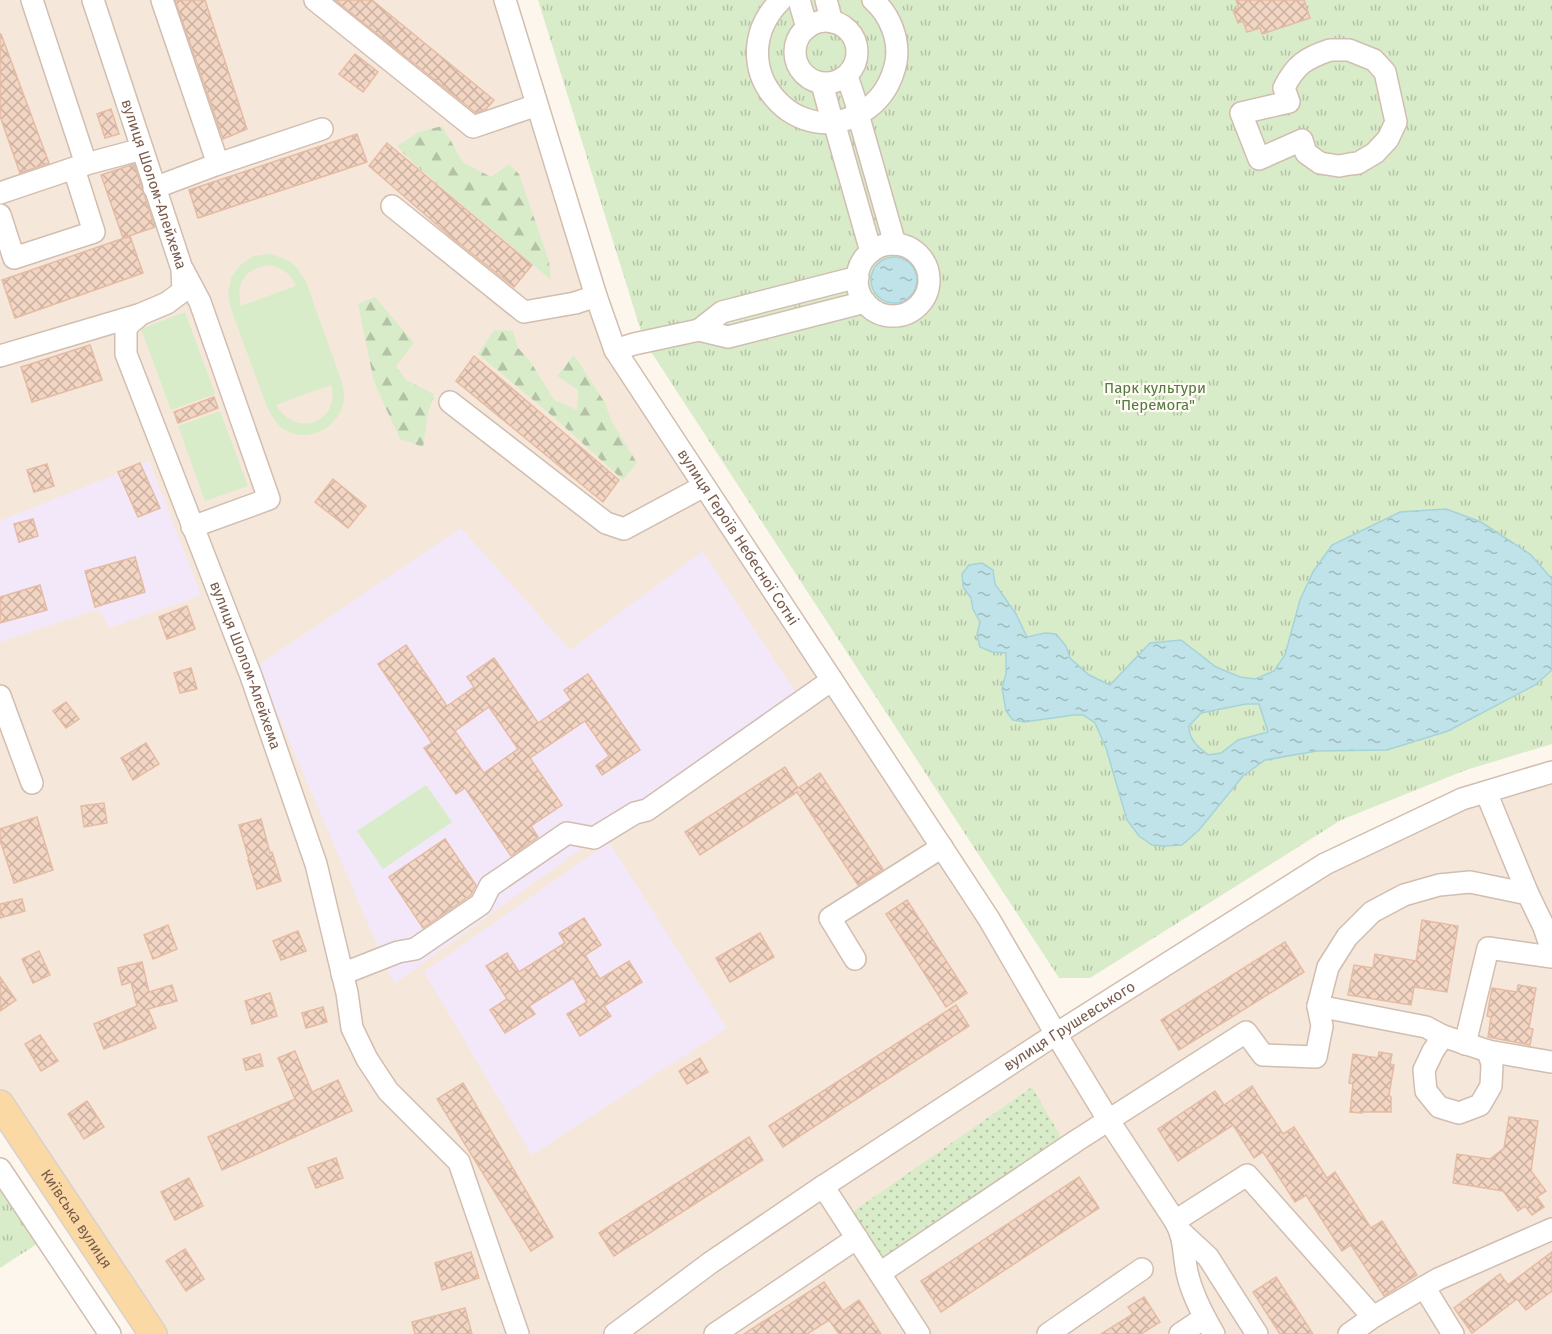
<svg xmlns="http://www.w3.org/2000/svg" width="1552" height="1334" font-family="'Fira Sans',sans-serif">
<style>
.residential{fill:#f5e8da}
.education{fill:#f3e8fa}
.grass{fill:url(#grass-dots)}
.forest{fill:url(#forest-firs)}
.park{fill:url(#park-tufts)}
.garden{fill:#d8ecc9;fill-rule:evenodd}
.water{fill:url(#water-ripples);stroke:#a5d3da;stroke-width:1.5;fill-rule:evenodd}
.building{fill:url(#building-cross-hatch);stroke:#e6bba3;stroke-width:1.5;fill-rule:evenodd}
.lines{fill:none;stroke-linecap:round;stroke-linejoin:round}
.minor-casing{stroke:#d1beb0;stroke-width:24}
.major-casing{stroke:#dad1cd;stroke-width:30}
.minor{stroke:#fff;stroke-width:21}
.major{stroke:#fbd9a5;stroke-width:27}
.labels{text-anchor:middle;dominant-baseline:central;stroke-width:4.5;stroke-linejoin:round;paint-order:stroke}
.street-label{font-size:15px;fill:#7a5c4d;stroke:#fffaf3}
.park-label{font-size:15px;fill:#537a41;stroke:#fffaf3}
</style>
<defs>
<pattern id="grass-dots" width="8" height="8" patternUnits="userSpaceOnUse" patternTransform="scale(1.5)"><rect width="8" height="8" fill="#d8ecc9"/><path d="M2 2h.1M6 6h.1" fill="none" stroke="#b4c2a5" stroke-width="1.8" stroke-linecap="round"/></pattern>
<pattern id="forest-firs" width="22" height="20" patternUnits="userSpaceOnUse" patternTransform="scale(1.5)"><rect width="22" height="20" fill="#d8ecc9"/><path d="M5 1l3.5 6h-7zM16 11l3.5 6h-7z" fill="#b4c2a5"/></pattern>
<pattern id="park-tufts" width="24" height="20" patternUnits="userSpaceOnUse" patternTransform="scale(1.5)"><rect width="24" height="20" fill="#d8ecc9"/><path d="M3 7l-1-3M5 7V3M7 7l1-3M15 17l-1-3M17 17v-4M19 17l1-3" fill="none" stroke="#b4c2a5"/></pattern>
<pattern id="water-ripples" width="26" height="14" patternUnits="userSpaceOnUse" patternTransform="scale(1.5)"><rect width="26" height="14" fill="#bfe3e8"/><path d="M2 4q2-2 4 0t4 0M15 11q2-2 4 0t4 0" fill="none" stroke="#a0bbbe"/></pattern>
<pattern id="building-cross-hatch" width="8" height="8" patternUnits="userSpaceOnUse" patternTransform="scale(1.5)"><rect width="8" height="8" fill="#f3d5c3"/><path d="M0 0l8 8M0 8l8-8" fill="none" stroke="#cab0a1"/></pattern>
</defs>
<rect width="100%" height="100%" fill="#fdf6ec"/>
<path class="residential" d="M0,0H505L615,350L1056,1034L1325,864L1552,772V1334H153L0,1104Z"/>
<g class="education">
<path d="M149,461L201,595L109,628L99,609L0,642V521Z"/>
<path d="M461,528L570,650L703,551L796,693L394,984L257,666Z"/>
<path d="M609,842L727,1028L532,1155L424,972Z"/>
</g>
<path class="grass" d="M1032,1087L1062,1139L883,1261L851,1213Z"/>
<g class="forest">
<path d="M442,126L463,162L491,177L509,164L519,174L549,261L551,280L411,161L397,146L419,132Z"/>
<path d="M375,297L414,343L396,366L406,380L434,394L428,414L423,447L400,439L374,382L358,304Z"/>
<path d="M494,330L513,331L518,348L530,361L554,400L577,410L578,390L557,376L574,355L605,403L612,422L637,463L623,480L557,420L478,354Z"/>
</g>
<g class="park">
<path d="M538,0H1552V744L1466,770L1341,820L1090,978H1059L644,341Z"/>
<path d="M0,1177L43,1240L0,1268Z"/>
</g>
<g class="garden">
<path d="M270,254C291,260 295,263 306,282L342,382C342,386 344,392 344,396C344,425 309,445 285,430C276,424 272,416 267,407L231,309L228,294L231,278L240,265L254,256ZM270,265C283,268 290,273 296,286L241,306C235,282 246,268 270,265ZM331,385C341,421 297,440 276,405Z"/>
<path d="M185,312L215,394L171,410L141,329Z"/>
<path d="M220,411L248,486L205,501L178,426Z"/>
<path d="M426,785L452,822L383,869L357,831Z"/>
</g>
<g class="water">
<circle cx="894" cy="280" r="23"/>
<path d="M1446,509L1481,522L1530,554L1552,579V670L1535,685L1448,731L1387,750L1317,751L1265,760L1243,776L1199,830L1182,845L1165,846L1152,845L1139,836L1127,820L1106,748L1095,723L1083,715H1074L1024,722L1013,720L1006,711L1002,688L1006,674V653L992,652L980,647L977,635L980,622L973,609L971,598L963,587L962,574L969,565L982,563L993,570L995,584L1016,614L1027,637L1045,633L1056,634L1066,646L1070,658L1089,675L1110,685L1150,643L1181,640L1216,667L1240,677L1255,679L1274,671L1285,655L1300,600L1313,572L1332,545L1400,512ZM1246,704H1259L1268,732L1238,740L1221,753L1208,755C1198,747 1189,740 1189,726L1201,713Z"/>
</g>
<g class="building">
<path d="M175,0H205L247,129L223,139Z"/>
<path d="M335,0H372L494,100L486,109L476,113Z"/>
<path d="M1236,0H1304L1310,18L1262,34L1260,28L1247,32L1243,21L1238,23L1233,10L1239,8Z"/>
<path d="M0,34H1L49,163L20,173L0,116Z"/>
<path d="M355,54L378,72L363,92L339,74Z"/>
<path d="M111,109L119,134L105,138L97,114Z"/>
<path d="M357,134L367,162L198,218L189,190Z"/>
<path d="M387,143L532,265L514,287L451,237L369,166Z"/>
<path d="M134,164L155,227L123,238L101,175Z"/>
<path d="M130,236L143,273L15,318L2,280Z"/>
<path d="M90,345L102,380L32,402L21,367Z"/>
<path d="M474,356L619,480L603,502L456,381Z"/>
<path d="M214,397L218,408L178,423L174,412Z"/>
<path d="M140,463L160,508L138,517L118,472Z"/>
<path d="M47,464L54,486L34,492L27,470Z"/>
<path d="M333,479L366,506L348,528L315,502Z"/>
<path d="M33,519L38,536L19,542L14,524Z"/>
<path d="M135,557L145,592L95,607L85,571Z"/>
<path d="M40,585L47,610L0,623V597Z"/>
<path d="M187,606L195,629L167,639L159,617Z"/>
<path d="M406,645L447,706L474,687L467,677L494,658L538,723L571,700L564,690L588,674L640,750L602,775L596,766L609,756L585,721L530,758L562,805L531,826L538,837L511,856L465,788L456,794L424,748L432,743L378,664ZM489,707L518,749L484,773L455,731Z"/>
<path d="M191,668L197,689L180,693L174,673Z"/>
<path d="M66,702L79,719L66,728L53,711Z"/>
<path d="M146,743L159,764L133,780L121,758Z"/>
<path d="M785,767L798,788L820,773L883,869L858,885L797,792L700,855L685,832Z"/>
<path d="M104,803L107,823L84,827L81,806Z"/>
<path d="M37,817L53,870L14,883L0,840V829Z"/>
<path d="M261,819L270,853L272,852L281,881L257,889L248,860H249L239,825Z"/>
<path d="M445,839L476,885L471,895L423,928L389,877Z"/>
<path d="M22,899L25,911L0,918V904Z"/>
<path d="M907,900L967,993L946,1007L886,914Z"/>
<path d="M584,918L601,945L585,955L600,979L629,961L642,982L604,1006L611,1016L580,1036L567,1014L587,1002L573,978L529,1006L535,1014L505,1033L490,1010L507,999L486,966L507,953L519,972L565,943L559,933Z"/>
<path d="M1422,920L1458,926L1447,992L1414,987L1411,1005L1348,995L1354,965L1373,968L1375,954L1416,961Z"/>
<path d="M168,925L177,949L153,959L144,935Z"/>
<path d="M298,931L306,951L281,960L273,941Z"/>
<path d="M760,933L774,957L730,982L716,958Z"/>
<path d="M1285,942L1304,972L1179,1050L1161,1020Z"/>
<path d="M39,951L50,975L33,983L22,959Z"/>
<path d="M142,962L149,992L172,985L177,1001L148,1009L156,1028L104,1049L94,1024L137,1006L131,982L122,985L118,968Z"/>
<path d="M0,977L16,1000L0,1011Z"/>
<path d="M1518,985L1536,988L1529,1028L1533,1029L1530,1045L1488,1037L1491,1017L1487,1016L1492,988L1517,992Z"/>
<path d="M270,993L277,1016L252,1024L245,1001Z"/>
<path d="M956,1005L969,1026L783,1147L769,1126Z"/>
<path d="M323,1007L327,1022L306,1028L302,1013Z"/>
<path d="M40,1035L58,1061L41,1071L25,1044Z"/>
<path d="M295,1051L312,1092L338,1080L352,1111L222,1170L208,1137L295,1099L278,1058Z"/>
<path d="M1379,1052L1392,1054L1390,1064L1394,1065L1389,1095L1391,1097V1112H1362V1113L1350,1112L1353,1084L1349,1083L1353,1054L1378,1058Z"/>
<path d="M260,1054L263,1066L246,1070L243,1059Z"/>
<path d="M700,1058L708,1072L687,1084L679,1071Z"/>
<path d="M463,1083L553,1237L531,1251L437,1099Z"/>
<path d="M1252,1086L1283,1134L1294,1127L1327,1178L1335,1172L1371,1228L1382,1221L1417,1275L1384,1296L1351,1245L1342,1251L1306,1195L1295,1202L1263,1152L1254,1158L1233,1125L1178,1161L1158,1129L1215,1091L1224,1105Z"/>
<path d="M87,1101L104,1127L84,1139L68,1114Z"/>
<path d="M1509,1117L1538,1121L1531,1171L1546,1191L1537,1197L1544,1207L1532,1215L1525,1206L1518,1211L1503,1191L1453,1183L1457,1154L1490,1159L1504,1148Z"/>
<path d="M749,1137L763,1160L614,1256L599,1233Z"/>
<path d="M336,1158L343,1178L316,1188L308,1168Z"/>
<path d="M1079,1177L1099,1208L941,1312L921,1281Z"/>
<path d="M189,1178L203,1206L175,1220L161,1192Z"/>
<path d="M185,1249L204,1279L186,1291L166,1261Z"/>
<path d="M471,1252L479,1278L442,1290L435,1263Z"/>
<path d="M1552,1252V1291L1526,1310L1517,1299L1472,1333L1454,1308L1500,1274L1508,1285Z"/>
<path d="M1276,1277L1313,1334H1280L1253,1292Z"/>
<path d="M824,1282L843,1311L859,1300L881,1334H839L829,1320L807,1334H744Z"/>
<path d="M1144,1297L1160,1322L1141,1334H1101L1133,1314L1128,1307Z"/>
<path d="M465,1308L472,1334H415L412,1322Z"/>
</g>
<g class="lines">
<defs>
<g id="minor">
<path d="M32,0L86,164"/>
<path id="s1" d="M93,0L182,269L183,291L167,303L141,314L126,327V354L251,676L316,864L347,993L352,1028L367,1059L388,1091L459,1162L518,1334"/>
<path d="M162,0L218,164"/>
<path d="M315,0L473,127L537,105"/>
<path id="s2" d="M505,0L596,296L615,350L989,919L1056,1034L1109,1121L1175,1221C1185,1238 1183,1253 1187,1272C1191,1291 1204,1317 1214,1334"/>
<path d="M781,0C716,65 799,159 868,108C883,97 892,81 896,62C900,40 890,15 873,0"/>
<path d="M799,0L807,28"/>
<path d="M826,0L832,22"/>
<circle cx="826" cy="52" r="31"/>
<path d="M1330,50H1349L1374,60L1385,72L1396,122L1388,139L1375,153L1358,163L1350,164L1339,166L1320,163L1306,153L1302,140L1259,159L1241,113L1289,102L1284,88C1295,65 1306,58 1330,50Z"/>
<path d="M847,76L857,106L858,114L895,244"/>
<path d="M822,84L830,113L834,122L871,252"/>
<path d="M154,188L218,164L322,129"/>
<path d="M0,193L86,164L142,149"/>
<path d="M392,206L524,312L575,303L596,296"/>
<path d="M0,215L14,258L94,232L74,169"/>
<circle cx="893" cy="280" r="36"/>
<path d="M183,270L200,302L269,499L192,527"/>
<path d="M699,330L722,312L858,277"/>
<path d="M615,350L634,344L699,330L728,337L865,302"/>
<path d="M0,356L138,315"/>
<path d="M450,402L606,523L624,529L704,486"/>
<path d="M0,696L32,783"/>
<path d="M1486,792L1528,894L1544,927L1552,951"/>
<path d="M855,959L830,918L942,847"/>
<path d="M342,974L398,952L415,949L481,904L490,886L567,833L594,838L635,813L647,810L832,680"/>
<path d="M1318,1006L1426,1027L1443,1036L1488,1051L1551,1062"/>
<path d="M1443,1036L1433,1051L1424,1070L1426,1091L1439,1107L1459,1113L1480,1105L1491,1086L1492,1064L1488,1051"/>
<path d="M1465,1044L1488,948L1552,957"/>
<path d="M0,1169L110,1334"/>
<path d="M823,1186L919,1334"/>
<path d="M1175,1221L1247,1175L1373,1317"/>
<path d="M1181,1232L1208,1257L1257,1334"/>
<path d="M880,1273L1076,1141L1246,1032L1263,1055L1316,1057L1322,1026L1318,1006L1328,967L1347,937L1372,912L1404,895L1439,885L1470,882L1528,894"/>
<path d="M1424,1287L1453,1334"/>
<path id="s3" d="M615,1334L710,1263L816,1191L1056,1034L1325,864L1462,799L1552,772"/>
<path d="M715,1334L857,1238"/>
<path d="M1048,1334L1142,1269"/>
<path d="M1180,1334L1204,1318"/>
<path d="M1349,1334L1373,1317L1438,1279L1552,1229"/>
</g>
<g id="major">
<path id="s4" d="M0,1104L153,1334"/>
</g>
</defs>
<use href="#minor" class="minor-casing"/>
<use href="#major" class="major-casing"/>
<use href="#minor" class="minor"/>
<use href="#major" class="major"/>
</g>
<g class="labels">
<g class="street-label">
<text stroke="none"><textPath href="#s1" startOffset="194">вулиця Шолом-Алейхема</textPath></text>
<text stroke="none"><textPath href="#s2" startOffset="591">вулиця Героїв Небесної Сотні</textPath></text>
<text stroke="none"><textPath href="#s1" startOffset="734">вулиця Шолом-Алейхема</textPath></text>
<text stroke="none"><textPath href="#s3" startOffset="549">вулиця Грушевського</textPath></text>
<text stroke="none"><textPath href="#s4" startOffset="138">Київська вулиця</textPath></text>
</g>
<g class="park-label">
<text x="1155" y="388">Парк культури<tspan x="1155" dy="17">"Перемога"</tspan></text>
</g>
</g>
</svg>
